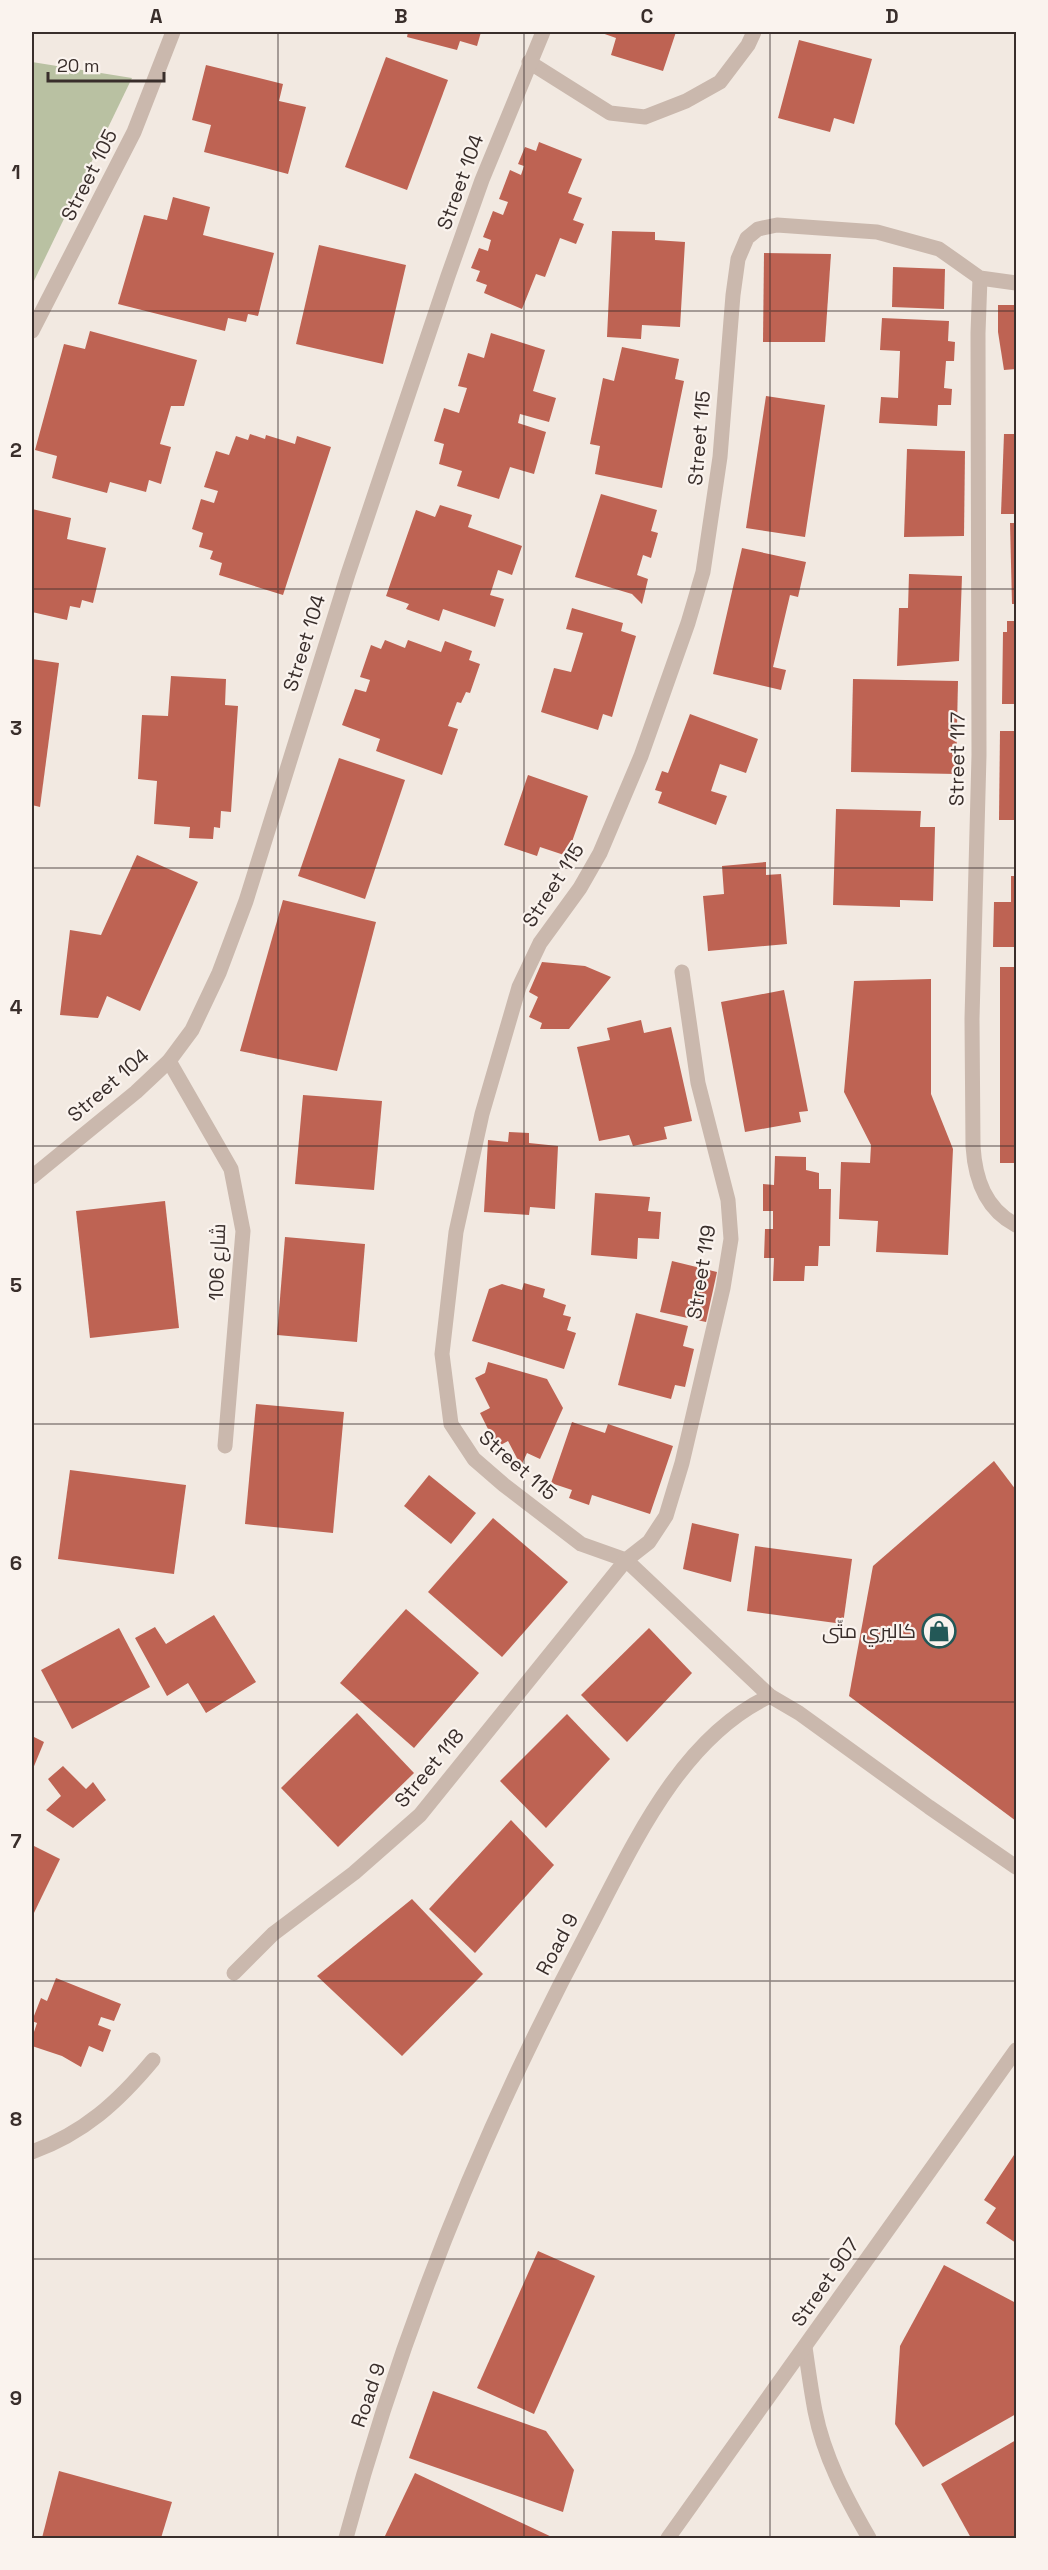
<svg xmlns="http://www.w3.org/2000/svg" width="1048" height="2570" font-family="'Space Grotesk',Cairo,sans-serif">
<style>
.green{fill:#b9c1a2}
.building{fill:#be6353}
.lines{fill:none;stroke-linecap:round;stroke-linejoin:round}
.minor{stroke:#cab8ad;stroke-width:15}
.grid{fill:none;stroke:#392e2b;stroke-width:1.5;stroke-opacity:0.55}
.labels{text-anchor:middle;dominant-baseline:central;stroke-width:4.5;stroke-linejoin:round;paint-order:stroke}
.street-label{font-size:20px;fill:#392e2b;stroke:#faf3ee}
.poi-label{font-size:20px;fill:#392e2b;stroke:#faf3ee;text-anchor:end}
.neatline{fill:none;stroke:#392e2b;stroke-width:2}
.grid-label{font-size:20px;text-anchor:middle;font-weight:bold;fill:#392e2b}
</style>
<rect width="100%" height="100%" fill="#f2e9e1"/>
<path class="green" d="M32,62L132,78L32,285Z"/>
<g class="building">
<path d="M408,32H481L477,46L460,41L457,50L407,37Z"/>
<path d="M599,32H676L663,71L611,55L616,38Z"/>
<path d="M799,40L872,59L854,124L834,118L830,132L778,118Z"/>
<path d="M386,57L448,80L407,190L345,167Z"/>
<path d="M206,65L283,84L279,101L306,107L288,174L204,152L211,125L192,120Z"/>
<path d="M539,142L582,159L568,193L582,198L573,220L584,224L576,244L560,238L545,277L536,274L522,309L484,293L487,285L476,281L480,271L471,268L479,248L488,251L491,240L483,237L493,211L503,215L508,202L499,199L510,170L521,175L524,166L518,164L525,147L536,151Z"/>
<path d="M173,197L210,207L203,235L274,253L258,316L248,314L246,322L228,318L225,331L118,304L144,215L167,220Z"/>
<path d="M612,231L655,232V240L685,242L680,327L642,325L641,339L607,337Z"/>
<path d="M319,245L406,265L383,364L296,344Z"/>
<path d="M764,253L831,254L825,342H763Z"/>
<path d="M893,267L945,269L944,309L892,307Z"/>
<path d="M998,305H1016V369L1004,370L998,332Z"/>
<path d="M882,318L949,321L948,341L955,342L954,361H946L944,388L952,389L951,405H938L937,426L879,423L881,397L898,398L900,351L880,350Z"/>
<path d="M90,331L197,360L184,406H171L160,444L171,447L161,484L149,480L146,492L110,482L107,493L52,478L57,456L35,450L64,344L85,349Z"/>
<path d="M491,333L545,350L533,391L556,398L549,422L520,414L518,423L546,432L534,474L510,467L499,499L457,486L462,471L439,464L444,444L434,441L444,408L459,413L467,388L458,386L468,353L484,358Z"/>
<path d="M622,347L679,359L675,379L684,381L662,488L595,474L600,446L590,444L603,378L614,381Z"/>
<path d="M766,396L825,405L805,537L746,528Z"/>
<path d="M250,434L265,439L266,435L295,444L297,436L331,447L283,595L219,575L222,563L210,559L213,551L199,547L203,533L192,529L201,499L214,503L218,491L204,487L216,451L229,455L236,436L248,440Z"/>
<path d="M1004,434H1016V514H1001Z"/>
<path d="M907,449L965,451L964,536L904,537Z"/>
<path d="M601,494L657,510L651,531L658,533L651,558L643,555L637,575L648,579L642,604L632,594L575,577Z"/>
<path d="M440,505L472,515L468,527L522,546L512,575L498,570L490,595L504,599L495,627L443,609L439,621L406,609L409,604L386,596L416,510L435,517Z"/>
<path d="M32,509L71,518L67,539L106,548L93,603L82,600L80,608L70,606L67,620L32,612Z"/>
<path d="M1010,523H1016V604H1012Z"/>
<path d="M742,548L806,562L798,597L790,595L773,667L786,670L781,690L713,674Z"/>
<path d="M909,574L962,576L959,661L897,666L899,608H908Z"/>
<path d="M572,608L623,623L621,631L636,636L612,717L603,714L598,730L541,712L554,668L571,672L583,633L566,629Z"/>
<path d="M1007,621H1016V704H1002L1003,632H1007Z"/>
<path d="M385,640L405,648L408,640L441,652L445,641L472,651L469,660L480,664L470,693L466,692L461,703L457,702L448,726L458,729L442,775L376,751L380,739L342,725L355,689L366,692L370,680L360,677L371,645L381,649Z"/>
<path d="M32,659L59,663L40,807L32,805Z"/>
<path d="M171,676L226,679L225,705L238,706L231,812L221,811L220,828L214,827L213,839L189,838L190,827L154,824L157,781L138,779L142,715L168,716Z"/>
<path d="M853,679L958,681L956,774L851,772Z"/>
<path d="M690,714L758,739L746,773L720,764L711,791L727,796L716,825L658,803L662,792L655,790L662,771L668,773Z"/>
<path d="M1000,731H1016V820H999Z"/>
<path d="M339,758L405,780L365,899L298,876Z"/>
<path d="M528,775L588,796L567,856L540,847L537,856L504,845Z"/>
<path d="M836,809L921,811L920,827H935L933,901L900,900V907L833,905Z"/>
<path d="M137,855L198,882L140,1011L107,996L98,1018L60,1015L70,930L101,935Z"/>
<path d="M766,862V875L781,874L787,944L708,951L703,896L724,894L722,866Z"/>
<path d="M1011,876H1016V947H993L994,902H1011Z"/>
<path d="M283,900L376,922L337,1071L240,1051Z"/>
<path d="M542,962L585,966L611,977L569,1029H540L542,1023L529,1017L538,997L529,992Z"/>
<rect x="1000" y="967" width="16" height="196"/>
<path d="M931,979V1094L953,1149L948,1255L876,1252L878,1221L839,1219L841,1162L870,1163L871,1145L844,1092L854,981Z"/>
<path d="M784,990L808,1111L799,1112L801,1122L745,1132L721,1002Z"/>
<path d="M641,1020L644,1033L671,1027L692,1121L664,1127L667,1139L633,1146L629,1135L599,1141L577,1047L610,1040L607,1028Z"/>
<path d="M303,1095L382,1101L374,1190L295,1184Z"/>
<path d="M509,1132L529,1133V1143L558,1146L555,1209L530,1207L529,1215L484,1212L488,1140L508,1142Z"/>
<path d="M775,1156L806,1157V1170L819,1173V1189H831L830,1246H819L818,1266H805L804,1281H773L774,1258H764L765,1229H773V1211H763V1184L774,1185Z"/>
<path d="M595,1193L650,1197L648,1211L661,1212L659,1239L638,1238L637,1259L591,1255Z"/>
<path d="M165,1201L179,1328L90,1338L76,1211Z"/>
<path d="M285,1237L365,1244L357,1342L277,1335Z"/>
<path d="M672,1261L717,1272L706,1322L660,1312Z"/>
<path d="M524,1283L545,1289L543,1297L566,1305L563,1315L571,1317L567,1330L576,1333L564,1369L472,1341L489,1289L502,1284L522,1290Z"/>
<path d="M636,1313L688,1326L683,1346L694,1349L685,1387L675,1385L671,1399L618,1385Z"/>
<path d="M488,1362L547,1379L563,1408L540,1459L527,1453L521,1466L508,1441L497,1447L480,1413L490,1408L475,1378L485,1373Z"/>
<path d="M256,1404L344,1412L333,1533L245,1524Z"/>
<path d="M572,1422L605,1433L608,1424L673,1446L650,1514L592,1495L589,1505L569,1498L572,1490L551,1483Z"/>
<path d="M994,1461L1016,1490V1821L849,1696L873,1566Z"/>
<path d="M70,1470L186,1485L174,1574L58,1559Z"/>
<path d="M429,1475L476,1513L451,1544L404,1506Z"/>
<path d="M493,1518L568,1582L502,1657L428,1592Z"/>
<path d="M692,1523L739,1534L731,1582L683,1569Z"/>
<path d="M755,1546L852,1559L843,1624L747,1611Z"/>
<path d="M406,1609L479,1673L414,1748L340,1683Z"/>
<path d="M214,1615L256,1682L206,1713L188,1683L167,1696L135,1638L155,1627L166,1644Z"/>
<path d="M119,1628L150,1687L72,1729L41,1670Z"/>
<path d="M649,1628L692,1673L627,1742L581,1695Z"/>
<path d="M357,1713L414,1773L338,1847L281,1788Z"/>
<path d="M567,1714L610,1759L546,1828L500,1781Z"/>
<path d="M32,1736L44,1742L32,1771Z"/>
<path d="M63,1766L86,1789L93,1782L106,1800L73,1828L46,1810L61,1796L48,1779Z"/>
<path d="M511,1820L554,1865L475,1953L429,1909Z"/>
<path d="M32,1845L60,1859L32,1917Z"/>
<path d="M412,1899L483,1974L402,2056L317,1976Z"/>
<path d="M56,1978L121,2004L114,2021L101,2017L98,2025L111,2030L103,2052L89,2046L81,2067L62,2056L32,2046V2038L37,2023L32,2021L41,1998L47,2001Z"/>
<path d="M1016,2152V2243L986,2223L996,2208L984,2200Z"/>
<path d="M538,2251L595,2276L534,2414L477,2388Z"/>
<path d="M944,2265L1016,2303V2414L923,2467L895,2424L900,2346Z"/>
<path d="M433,2391L546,2431L574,2470L563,2512L409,2458Z"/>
<path d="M1016,2440V2538H971L941,2484Z"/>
<path d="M59,2471L172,2502L161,2538H42Z"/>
<path d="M415,2473L554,2538H384Z"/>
</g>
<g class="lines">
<g class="minor">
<path d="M529,62L610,113L645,117L686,101L720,82L748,45L754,32"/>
<path d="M980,278L978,333L979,755L972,1019L973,1146C975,1179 985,1209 1016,1225"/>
<path d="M1016,283L980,278L939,249L877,232L777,225L758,229L747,238L738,259L733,295L720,457L703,572L688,623L641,756L600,853L580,888L540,943L519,987L482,1114L456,1232L442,1354L451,1424L474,1459L504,1485L581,1544L626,1560L770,1696L799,1713L929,1807L1016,1867"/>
<path d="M32,331L134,132L173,32"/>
<path d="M169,1061L231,1169L243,1231L225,1446"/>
<path d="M32,1177L136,1092L169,1061L192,1030L219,973L246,901L348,574L448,276L482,180L543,32"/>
<path d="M234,1973L273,1934L354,1873L420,1815L626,1560L649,1542L666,1516L682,1463L723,1288L731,1239L728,1200L698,1083L682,972"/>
<path d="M32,2152C84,2133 118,2102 153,2060"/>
<path d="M805,2347C808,2368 811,2390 815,2411C824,2457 846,2498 869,2538"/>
<path d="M346,2538C401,2331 485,2125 586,1935C631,1850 678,1739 770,1696"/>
<path d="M668,2538L1016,2050"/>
</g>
</g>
<path class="grid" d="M278,32V2538M524,32V2538M770,32V2538M32,311H1016M32,589H1016M32,868H1016M32,1146H1016M32,1424H1016M32,1702H1016M32,1981H1016M32,2259H1016"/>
<defs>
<symbol id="shop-ring" viewBox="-11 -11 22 22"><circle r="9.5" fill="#faf3ee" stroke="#235857" stroke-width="1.5"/><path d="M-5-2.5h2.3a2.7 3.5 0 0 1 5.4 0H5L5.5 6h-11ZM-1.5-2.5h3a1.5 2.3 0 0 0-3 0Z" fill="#235857"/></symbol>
</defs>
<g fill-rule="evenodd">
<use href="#shop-ring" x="920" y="1612" width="38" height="38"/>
</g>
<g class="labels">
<g class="street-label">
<text transform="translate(89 175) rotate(-63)">Street 105</text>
<text transform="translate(460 182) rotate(-70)">Street 104</text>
<text transform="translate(699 438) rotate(-85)">Street 115</text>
<text transform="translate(304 643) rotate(-73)">Street 104</text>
<text transform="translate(957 759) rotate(-89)">Street 117</text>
<text transform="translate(553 885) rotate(-57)">Street 115</text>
<text transform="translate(108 1085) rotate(-41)">Street 104</text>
<text transform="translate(217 1262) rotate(-88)">شارع 106</text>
<text transform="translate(701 1272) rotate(-81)">Street 119</text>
<text transform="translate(518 1465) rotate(41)">Street 115</text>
<text transform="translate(429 1768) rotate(-50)">Street 118</text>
<text transform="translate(557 1944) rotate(-62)">Road 9</text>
<text transform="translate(825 2282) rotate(-55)">Street 907</text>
<text transform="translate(368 2395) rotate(-71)">Road 9</text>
</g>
<g class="poi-label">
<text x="916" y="1631">كاليري متّى</text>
</g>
</g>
<rect width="1048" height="2570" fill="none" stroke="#faf3ee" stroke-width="66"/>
<path d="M48 72v9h116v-9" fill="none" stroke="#392e2b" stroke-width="3"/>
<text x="57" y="72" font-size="18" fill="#392e2b" stroke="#faf3ee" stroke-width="4.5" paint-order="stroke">20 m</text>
<rect x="33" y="33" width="982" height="2504" class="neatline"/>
<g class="grid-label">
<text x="156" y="23">A</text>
<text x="401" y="23">B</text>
<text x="647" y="23">C</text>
<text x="892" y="23">D</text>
<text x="16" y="179">1</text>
<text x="16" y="457">2</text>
<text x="16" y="735">3</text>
<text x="16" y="1014">4</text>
<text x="16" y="1292">5</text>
<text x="16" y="1570">6</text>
<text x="16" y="1848">7</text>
<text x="16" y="2126">8</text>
<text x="16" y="2405">9</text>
</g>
</svg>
